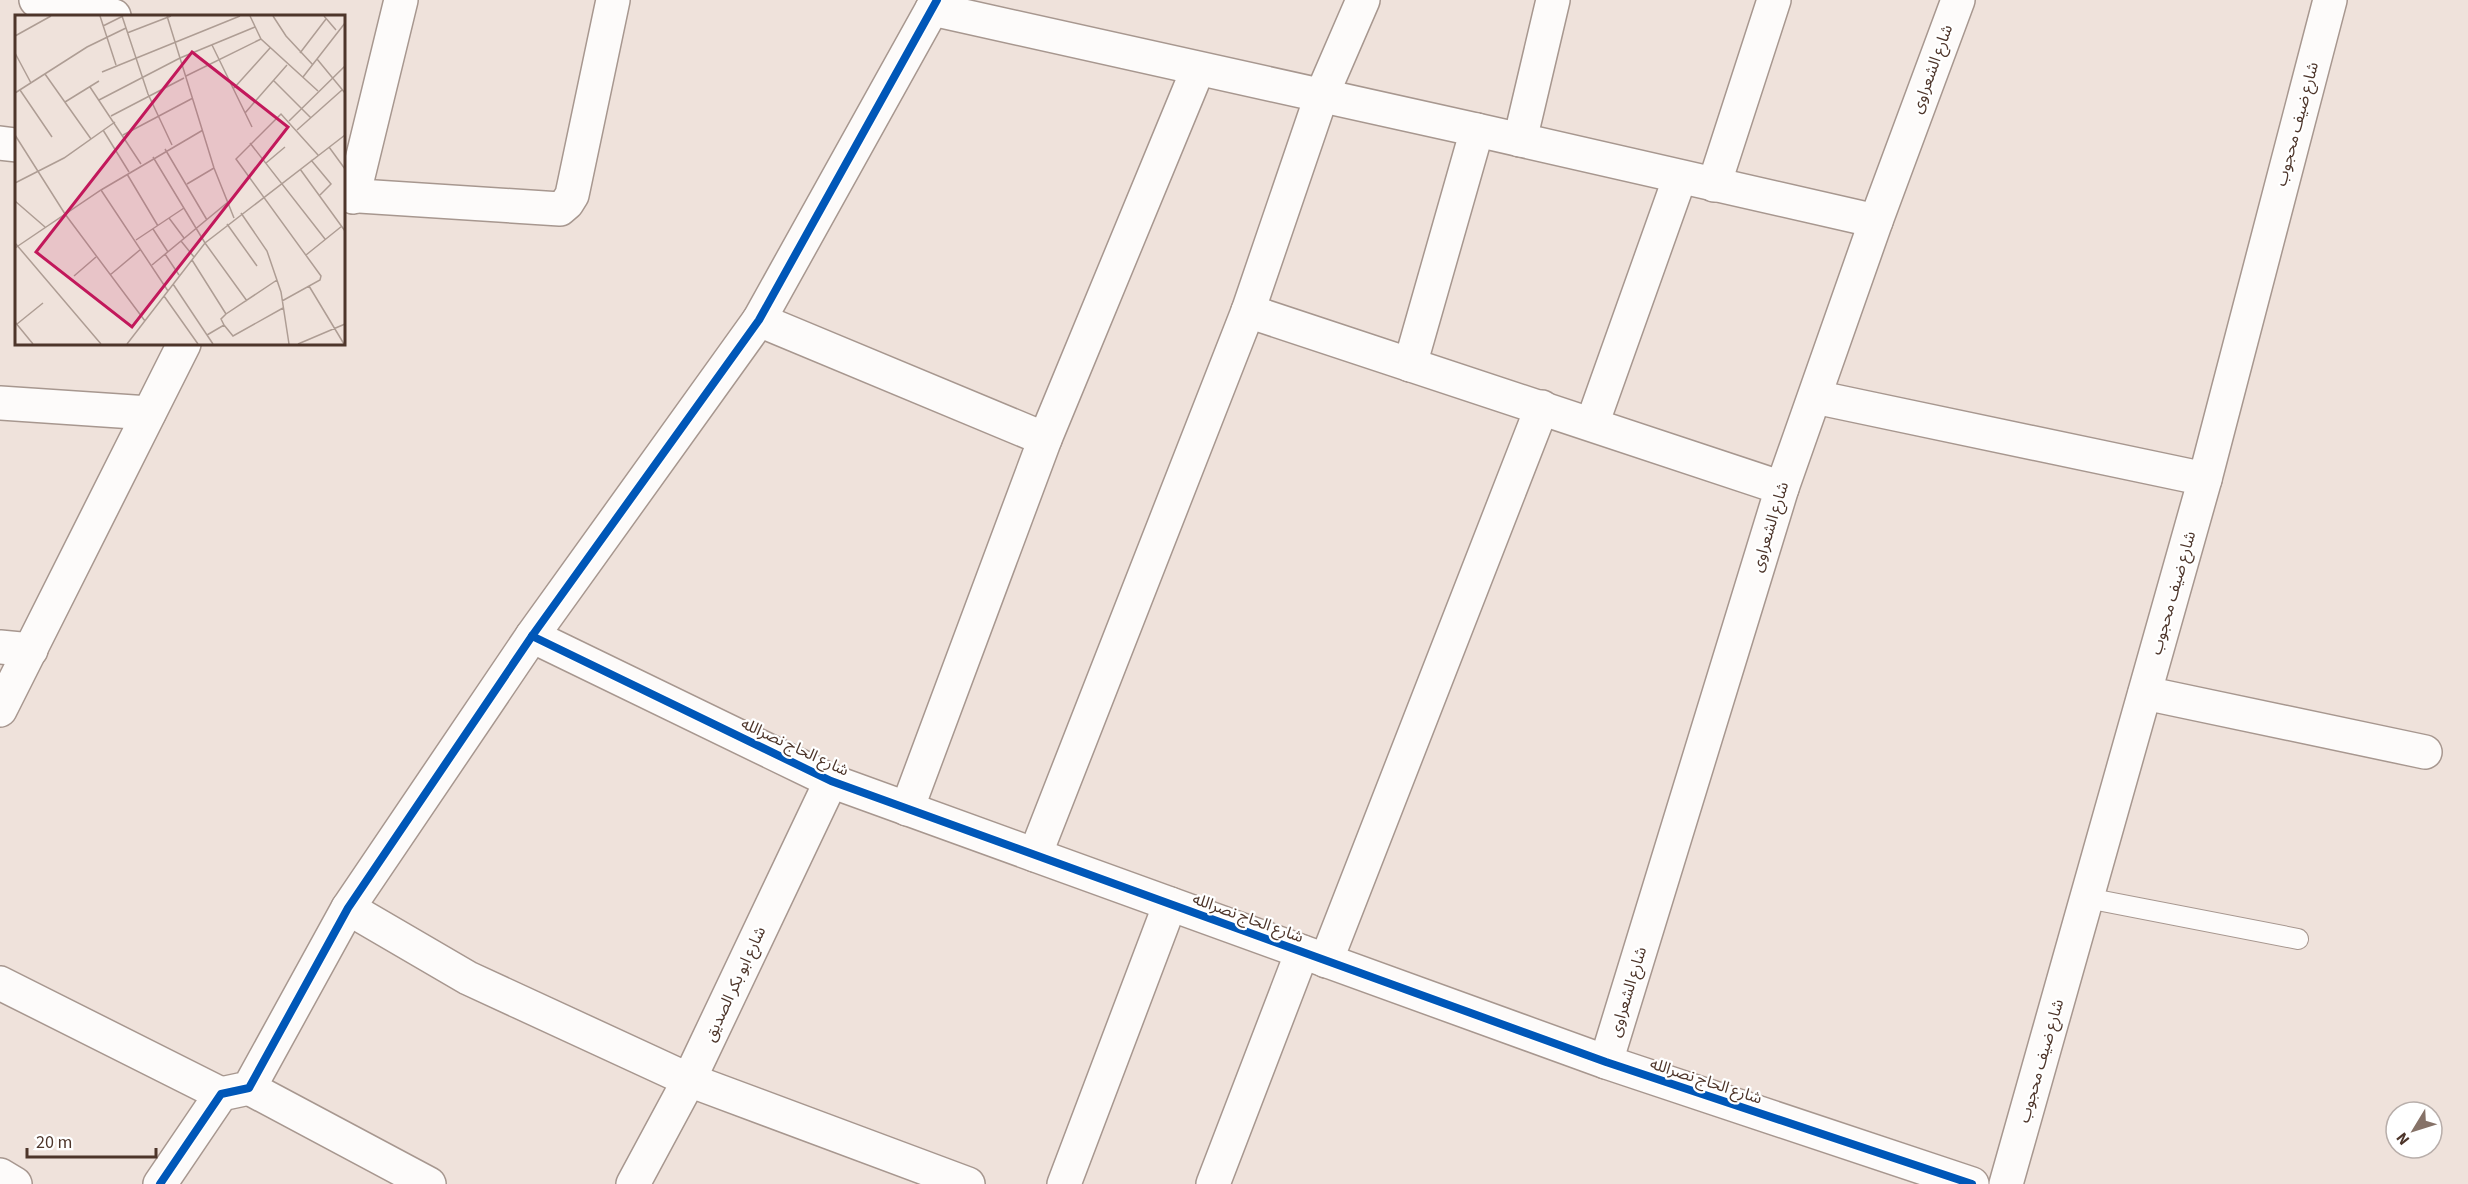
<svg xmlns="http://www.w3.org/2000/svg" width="2468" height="1184" font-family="'Source Sans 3','Noto Sans Arabic',sans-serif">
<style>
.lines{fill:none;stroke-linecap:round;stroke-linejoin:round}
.lane-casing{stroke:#a7978f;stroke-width:22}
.street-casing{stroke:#a7978f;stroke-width:36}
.lane{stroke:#fdfbfa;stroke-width:20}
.street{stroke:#fdfbfa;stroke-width:33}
.cycleway-casing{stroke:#fff;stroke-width:11}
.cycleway{stroke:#0057b8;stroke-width:8}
.labels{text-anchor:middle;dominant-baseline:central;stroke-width:4.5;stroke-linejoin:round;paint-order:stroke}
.street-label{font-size:16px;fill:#4d352a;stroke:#fff}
.inset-road{fill:none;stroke:#ae9d94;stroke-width:1.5}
.view{fill:#c2185b;fill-opacity:0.15;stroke:#c2185b;stroke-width:3}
.inset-edge{fill:none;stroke:#4d352a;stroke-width:3}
</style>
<rect width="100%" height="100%" fill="#efe2db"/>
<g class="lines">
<defs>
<path id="lane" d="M2087,898L2298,939"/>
<g id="street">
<path d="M36,0L114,16"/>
<path d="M932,9L1477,130L1876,221"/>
<path d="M1520,140L1553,0"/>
<path d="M0,143L16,145"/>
<path d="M1714,185L1774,0"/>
<path d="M344,195L560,209L567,203L572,195L613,0"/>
<path d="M353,197L401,0"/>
<path d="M1248,311L1782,488"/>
<path d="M759,320L1045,439"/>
<path d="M1410,365L1477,130"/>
<path d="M1815,397L2205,479"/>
<path d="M0,403L149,413"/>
<path d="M1592,424L1680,177"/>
<path d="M532,636L831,781L1606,1062L1972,1184"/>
<path d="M0,647L31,650"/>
<path d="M2145,693L2425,752"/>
<path d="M0,710L184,344"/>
<path d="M907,809L1045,439L1198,69"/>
<path d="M1035,855L1248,311L1321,97L1363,0"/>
<path d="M348,908L468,978L689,1080L968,1184"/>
<path d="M1326,961L1542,407"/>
<path d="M0,983L221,1094"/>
<path d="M1606,1062L1782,488L1876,221L1958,0"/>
<path d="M249,1088L429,1184"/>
<path d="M0,1175L15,1184"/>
<path d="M160,1184L221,1094L249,1088L348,908L532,636L759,320L937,0"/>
<path d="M633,1184L689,1080L831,781"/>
<path d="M1064,1184L1170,904"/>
<path d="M1213,1184L1302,952"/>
<path d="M2006,1184L2205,479L2330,0"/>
</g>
</defs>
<use href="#lane" class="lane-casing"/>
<use href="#street" class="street-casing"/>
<use href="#lane" class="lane"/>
<use href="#street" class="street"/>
<defs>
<g id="cycleway">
<path d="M532,636L831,781L1606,1062L1972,1184"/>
<path d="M160,1184L221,1094L249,1088L348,908L532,636L759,320L937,0"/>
</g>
</defs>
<use href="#cycleway" class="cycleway-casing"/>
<use href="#cycleway" class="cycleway"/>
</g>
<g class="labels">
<g class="street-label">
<text transform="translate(1932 69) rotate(-70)">شارع الشعراوى</text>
<text transform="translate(2297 124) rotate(-75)">شارع ضيف محجوب</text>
<text transform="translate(1770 527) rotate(-73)">شارع الشعراوى</text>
<text transform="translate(2173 593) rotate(-74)">شارع ضيف محجوب</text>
<text transform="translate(795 747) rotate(25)">شارع الحاج نصرالله</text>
<text transform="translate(1248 918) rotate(20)">شارع الحاج نصرالله</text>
<text transform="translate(735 984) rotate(-65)">شارع ابو بكر الصديق</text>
<text transform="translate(1628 992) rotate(-73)">شارع الشعراوى</text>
<text transform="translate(2041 1061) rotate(-74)">شارع ضيف محجوب</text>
<text transform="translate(1706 1081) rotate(18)">شارع الحاج نصرالله</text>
</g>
</g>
<g transform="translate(15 15)">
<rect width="330" height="330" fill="#efe2db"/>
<path class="inset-road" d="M85,1L101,50M107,1L133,79L157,130M152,1L199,153L219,203M235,1L246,24L303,76M258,1L271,21L298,50M309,1L321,15M88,11L108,1M112,18L156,1M0,21L36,1M197,30L237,112M0,38L16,68M285,38L311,4M302,44L330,78M87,57L225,1M30,59L76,124M171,61L246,24M288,62L330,8M259,66L296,103M75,72L126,149M219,73L255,33M5,75L37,122M0,78L72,32L111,13M84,85L165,43L240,12M50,87L84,66M230,98L272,50M96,101L169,63M274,106L330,51M88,115L114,157M282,115L327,75M0,120L50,199L130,306M108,120L178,83M235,128L310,224M314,132L330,154M150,134L192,205M138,142L190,228L232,286M296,145L316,169L305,180M251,148L270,132M285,154L330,216M112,159L143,211M0,168L49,143L100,107M172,169L199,153M86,175L153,276M0,186L30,212M226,198L252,236L266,277L274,329M154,203L169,223M212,209L242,251M138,214L153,237M121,225L169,193M166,226L179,242M0,228L86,329M0,233L86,175L188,115M150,239L164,260M291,240L327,211M177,245L211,299M137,250L213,187M95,260L126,234M59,261L81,242M158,269L198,329M294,271L329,329M149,281L183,329M267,286L305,265L306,261L221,144L266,99L303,140M0,307L18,329M2,309L28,288M209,310L206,304L211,299L262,265M192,320L209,310L218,321L268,293M112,329L190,228L330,120M283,329L330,309"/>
<path class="view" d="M177,37L273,112L117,312L21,237Z"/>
<rect width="330" height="330" class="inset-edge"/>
</g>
<g transform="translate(2414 1130) rotate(232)"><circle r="28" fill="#ffffff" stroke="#b8aeaa" stroke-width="1.5"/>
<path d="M0-4.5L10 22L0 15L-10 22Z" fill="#867268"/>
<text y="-9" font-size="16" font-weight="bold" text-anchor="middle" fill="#4d352a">N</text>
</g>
<path d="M27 1148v9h129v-9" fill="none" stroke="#4d352a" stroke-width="3"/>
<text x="36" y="1148" font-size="18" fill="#4d352a" stroke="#ffffff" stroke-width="4.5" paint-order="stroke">20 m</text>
</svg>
